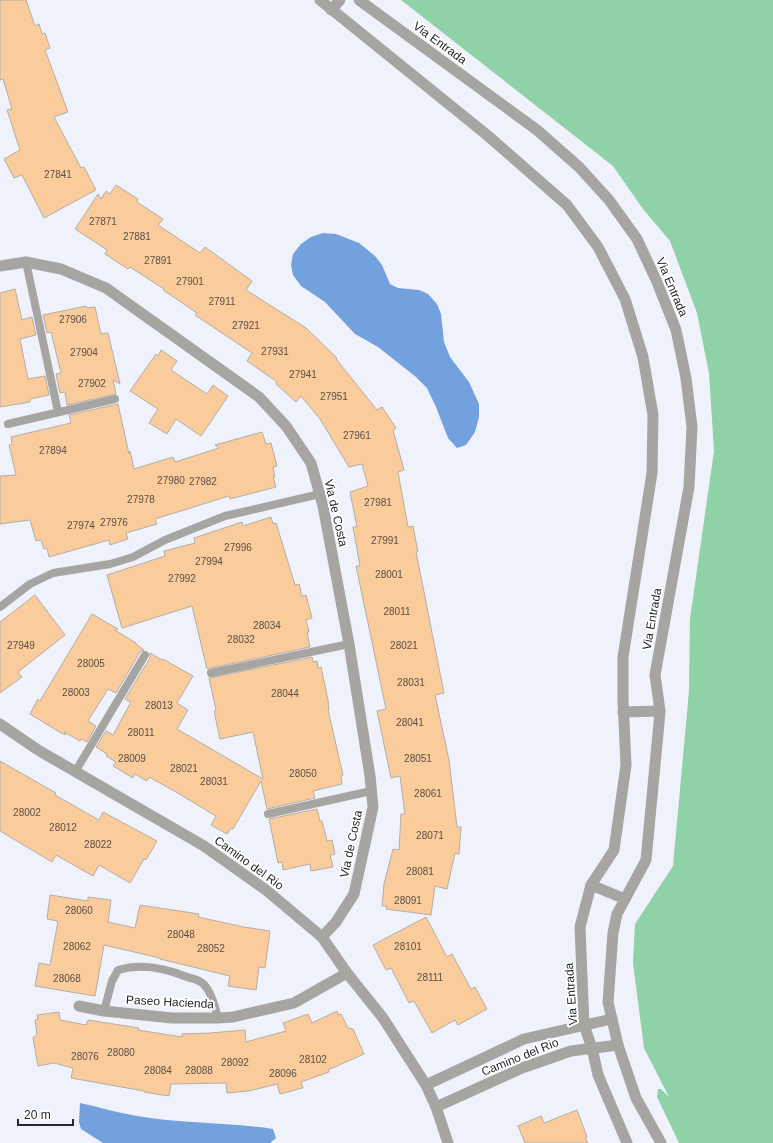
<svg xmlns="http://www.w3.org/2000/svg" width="773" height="1143" font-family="Helvetica,sans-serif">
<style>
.green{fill:#8fd2a8}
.water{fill:#72a1dd}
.building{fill:#facb9b;stroke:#b5aea7}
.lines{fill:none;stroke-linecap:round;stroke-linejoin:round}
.service{stroke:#a7a5a2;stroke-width:8}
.minor{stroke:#a7a5a2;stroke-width:11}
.labels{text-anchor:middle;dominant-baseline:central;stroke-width:4;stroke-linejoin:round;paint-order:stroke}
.number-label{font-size:10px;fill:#5b5046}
.street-label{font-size:12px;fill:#26272a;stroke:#fff}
</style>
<rect width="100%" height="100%" fill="#eff1fb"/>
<path class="green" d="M401,0H773V1143H679L657,1097L658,1089H661L669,1097L644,1048L633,963L635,924L673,866L689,691L690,619L714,451L709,373L697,313L670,241L643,209L613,166Z"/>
<g class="water">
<path d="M323,233L336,234L359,243L375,256L382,265L390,284L398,288L419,290L428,294L437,304L441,314L444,342L450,357L469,382L479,404V417L475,432L466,445L457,448L448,438L436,407L427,388L416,377L378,347L355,334L325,302L301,286L293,275L291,265L293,254L301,244L311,237Z"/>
<path d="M80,1103C99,1107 118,1113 137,1116C182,1124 228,1122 273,1129L276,1138L270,1143H103L81,1129L79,1122Z"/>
</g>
<g class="building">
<path d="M0,0H26L35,26L39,24L42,34L45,33L50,48L45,50L68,112L54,117L81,168L84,167L96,190L44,218L22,175L14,178L4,159L20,150L7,110L12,109L3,79L0,80Z"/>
<path d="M116,185L138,199L137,202L163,219L158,225L200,253L205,247L252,281L246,290L306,328L337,358L336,359L377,410L382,407L396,428L393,430L404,470L398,472L408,527L413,526L418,552H416L444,693L435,695L449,760L457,827H461L459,854L455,853L447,889L435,886L431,915L386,909L387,906H382L384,884L393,849L399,850L401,814H405L400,776L391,778L377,711L386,709L356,566H360L353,527H357L350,492L368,486L362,464L349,467L320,419L301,396L296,402L276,384L277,382L247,361L252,353L195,315L197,313L163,290L164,289L130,267L128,269L105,254L107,250L75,229L98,194L101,199L106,191L110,194Z"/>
<path d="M15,289L22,320L32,317L36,335L20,339L28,379L45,376L49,395L30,399V402L0,407V293Z"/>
<path d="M86,306L87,308L95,307L101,334L108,333L120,384L113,380L116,394L67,405L65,392L60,393L56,374L61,373L51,332L47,333L43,315Z"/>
<path d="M161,350L177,361L171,370L207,394L213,385L228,396L201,436L176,419L167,434L149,423L158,409L130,391L156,354L158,356Z"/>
<path d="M118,404L129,454L130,451L134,469L173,457L175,462L219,448L215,445L262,432L266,444L271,443L277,466L273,467L275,477H273L276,487L230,499L229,496L155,519L157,524L126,533L128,539L110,545L109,540L49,557L47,548L44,549L41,540L36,541L30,520L0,524V476L16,475L9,445L12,444L11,437L71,423L69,415Z"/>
<path d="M271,517L273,524L276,523L295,585L299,584L302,596L306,595L312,618L306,620L309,632H307L310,647L207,669L192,606L122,628L107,575L165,556L164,551L195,543L194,538L242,522L243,526Z"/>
<path d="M35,595L65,635L18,672L22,677L0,693V622Z"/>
<path d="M92,614L118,629L115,630L136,643V644L144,650L140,652L116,693L108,689L88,721L96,726L87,742L81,739L80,741L64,732L66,735L61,733L30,714L38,699L40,701Z"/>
<path d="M150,653L162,660L163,659L193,676L177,703L188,710L177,729L263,779L253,732L220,739L214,711L216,710L209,678L312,657L313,662L317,661L318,668L321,667L328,700L329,710H328L343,775L341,776L342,784L313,791L315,798L267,809L261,781L233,829L231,828L227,834L211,825L216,816L176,792L149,777L147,781L135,774L133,778L113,766L116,762L106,756L107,754L96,747L106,731L113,735L131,702L125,699L150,658Z"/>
<path d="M0,761L56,793L55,795L99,820L103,812L157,841L146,860L144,859L130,883L99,865L93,876L56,855L52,862L0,831Z"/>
<path d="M317,809L320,821H322L327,841L332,840L335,854L330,855L333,867L311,871L310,864L283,870L282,862L278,863L269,819Z"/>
<path d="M50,895L88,901V897L111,900L108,922L135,928L140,905L199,914L198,917L244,927L270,931L265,968L259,967L256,990L228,986L230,976L160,959V958L104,945L95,996L35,986L39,963L50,965L58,921L47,919Z"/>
<path d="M426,917L447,957L452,954L471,989L475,987L487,1009L458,1025L455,1020L432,1033L414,1001L409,1003L391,968L386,970L373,945Z"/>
<path d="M337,1011L338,1015L341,1014L348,1028L353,1029L364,1054L328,1070L329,1072L301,1082L303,1088L280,1094L277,1084L249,1091L227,1093L226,1083L171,1084L169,1096L144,1092V1091L71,1078L73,1068L54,1063L38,1066L33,1038L37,1034L35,1020L38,1019L37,1015L59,1012L60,1020L86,1025L88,1020L139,1028L138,1030L182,1037V1034L210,1033L245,1030L246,1042L286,1031L283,1023L308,1014L312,1023Z"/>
<path d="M577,1110L587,1137H585L588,1143H525L518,1126L541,1116L544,1123Z"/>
</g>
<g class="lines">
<g class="service">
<path d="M26,262L58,412"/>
<path d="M8,424L115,399"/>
<path d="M0,607L30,584L53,573L110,564L133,557L165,540L225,516L320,494"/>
<path d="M211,673L349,644"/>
<path d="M75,772L145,655"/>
<path d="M268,814L371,791"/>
<path d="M104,1011L112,981L118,970C141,963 165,968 187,977C191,978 198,980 201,982C211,989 215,1007 218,1018"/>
</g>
<g class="minor">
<path d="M320,0L487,135L567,205L598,247L625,299L643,357L653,415L652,473L623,657V700L626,765L614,850L591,885L580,927L584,1025L592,1048L598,1075L627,1143"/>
<path d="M359,0L537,130L579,167L609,200L637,239L657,282L676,330L686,378L692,427L689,487L655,675L660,711L659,723L646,860L617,914L613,933L608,1002L618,1045L636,1098L661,1143"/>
<path d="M331,10L340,0"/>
<path d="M0,266L26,262L61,269L106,288L259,397L286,426L311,463L323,506L349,644L370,776L373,807L354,894L336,922L322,937"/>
<path d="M623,712L660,711"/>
<path d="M0,724L38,750L204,846L266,890L322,937L347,973L383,1018L426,1085L436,1107L448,1143"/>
<path d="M591,885L625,899"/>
<path d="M79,1006L104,1011L172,1018H218L233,1017L294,1003L347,973"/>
<path d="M426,1085L524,1039L612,1019"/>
<path d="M436,1107L522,1068L571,1051L618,1045"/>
</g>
</g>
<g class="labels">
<g class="number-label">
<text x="58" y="174">27841</text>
<text x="103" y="221">27871</text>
<text x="137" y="236">27881</text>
<text x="158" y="260">27891</text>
<text x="190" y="281">27901</text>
<text x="222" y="301">27911</text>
<text x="73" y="319">27906</text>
<text x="246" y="325">27921</text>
<text x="275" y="351">27931</text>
<text x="84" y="352">27904</text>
<text x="303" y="374">27941</text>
<text x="92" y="383">27902</text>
<text x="334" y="396">27951</text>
<text x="357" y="435">27961</text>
<text x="53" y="450">27894</text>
<text x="171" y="480">27980</text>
<text x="203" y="481">27982</text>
<text x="141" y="499">27978</text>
<text x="378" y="502">27981</text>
<text x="114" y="522">27976</text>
<text x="81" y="525">27974</text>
<text x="385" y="540">27991</text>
<text x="238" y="547">27996</text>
<text x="209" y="561">27994</text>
<text x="389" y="574">28001</text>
<text x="182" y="578">27992</text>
<text x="397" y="611">28011</text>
<text x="267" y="625">28034</text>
<text x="241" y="639">28032</text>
<text x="21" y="645">27949</text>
<text x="404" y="645">28021</text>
<text x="91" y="663">28005</text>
<text x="411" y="682">28031</text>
<text x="76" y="692">28003</text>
<text x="285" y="693">28044</text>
<text x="159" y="705">28013</text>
<text x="410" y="722">28041</text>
<text x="141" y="732">28011</text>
<text x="132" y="758">28009</text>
<text x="418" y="758">28051</text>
<text x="184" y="768">28021</text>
<text x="303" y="773">28050</text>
<text x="214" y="781">28031</text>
<text x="428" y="793">28061</text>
<text x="27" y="812">28002</text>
<text x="63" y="827">28012</text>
<text x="430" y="835">28071</text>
<text x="98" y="844">28022</text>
<text x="420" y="871">28081</text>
<text x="408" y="900">28091</text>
<text x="79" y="910">28060</text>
<text x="181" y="934">28048</text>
<text x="77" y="946">28062</text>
<text x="408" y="946">28101</text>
<text x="211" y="948">28052</text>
<text x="430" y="977">28111</text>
<text x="67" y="978">28068</text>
<text x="121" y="1052">28080</text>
<text x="85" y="1056">28076</text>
<text x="313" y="1059">28102</text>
<text x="235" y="1062">28092</text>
<text x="158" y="1070">28084</text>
<text x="199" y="1070">28088</text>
<text x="283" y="1073">28096</text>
</g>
<g class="street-label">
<text transform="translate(440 43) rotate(36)">Via Entrada</text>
<text transform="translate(672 287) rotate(67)">Via Entrada</text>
<text transform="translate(336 513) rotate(77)">Via de Costa</text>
<text transform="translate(652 619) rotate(-80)">Via Entrada</text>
<text transform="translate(351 844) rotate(-78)">Via de Costa</text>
<text transform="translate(249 863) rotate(36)">Camino del Rio</text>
<text transform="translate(571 994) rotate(-94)">Via Entrada</text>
<text transform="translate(170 1002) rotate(3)">Paseo Hacienda</text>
<text transform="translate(520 1057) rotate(-22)">Camino del Rio</text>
</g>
</g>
<path d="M18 1119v6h55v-6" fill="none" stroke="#26272a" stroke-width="2"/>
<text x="24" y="1119" font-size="12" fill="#26272a" stroke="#ffffff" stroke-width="3" paint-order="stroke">20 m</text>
</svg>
